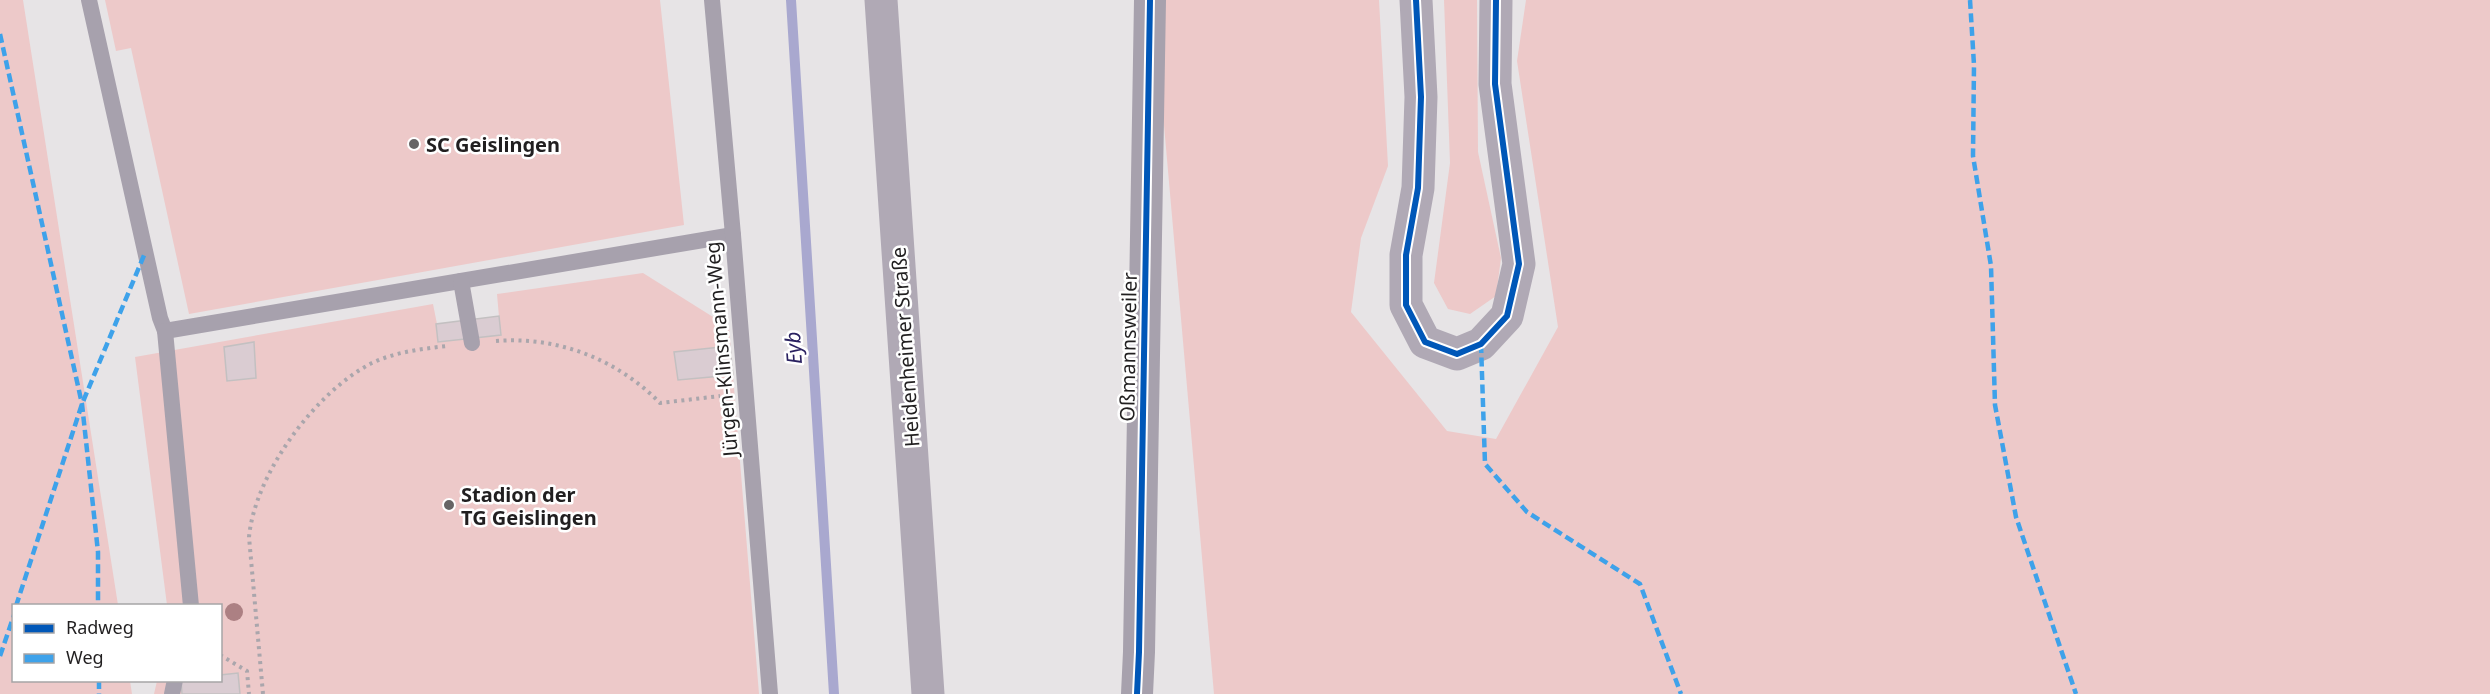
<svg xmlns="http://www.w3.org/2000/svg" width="2490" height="694" font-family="'Noto Sans',sans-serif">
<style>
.green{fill:#edc9c9}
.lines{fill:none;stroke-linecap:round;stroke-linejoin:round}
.stream{stroke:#a9a8cf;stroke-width:10}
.building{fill:#daccd2;stroke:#c3c0c1;stroke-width:1.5}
.path{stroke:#aaa6ac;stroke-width:4;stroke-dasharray:3 4.5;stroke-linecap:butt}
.lane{stroke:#a7a1ad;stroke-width:16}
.street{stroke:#a7a1ad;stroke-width:32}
.secondary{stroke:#b0a9b5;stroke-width:33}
.quiet{stroke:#3ea2ea;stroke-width:4.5;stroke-dasharray:9 4.5;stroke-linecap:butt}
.cycleway-casing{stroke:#fff;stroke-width:10}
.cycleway{stroke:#0057b8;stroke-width:6}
.tree{fill:#ac8083}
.poi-dot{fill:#666465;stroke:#fff;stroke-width:2}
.labels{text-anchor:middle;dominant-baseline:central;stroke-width:5;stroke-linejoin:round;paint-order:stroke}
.poi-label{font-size:20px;font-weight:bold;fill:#211f20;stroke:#fff;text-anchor:start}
.street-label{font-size:20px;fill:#211f20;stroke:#fff}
.water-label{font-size:21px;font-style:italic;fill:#292060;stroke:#fff}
</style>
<rect width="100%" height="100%" fill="#e7e4e6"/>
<g class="green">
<path d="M0,0H23L118,605L14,606V680L130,681L132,694H0Z"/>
<path d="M105,0H660L684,225L189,314L131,48L116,51Z"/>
<path d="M1153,0H1379L1388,166L1361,238L1351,312L1447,431L1496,439L1558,327L1517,61L1526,0H2490V694H1214Z"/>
<path d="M1444,0H1477L1478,152L1501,258L1496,296L1470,314L1448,309L1434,283L1450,163Z"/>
<path d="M643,273L729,327L759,694H154L157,681L220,680V606L167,605L135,357L433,304L437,324L499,317L497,294Z"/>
</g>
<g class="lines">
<path class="stream" d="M791,0L834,694"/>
</g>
<g class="building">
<path d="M499,316L501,335L438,342L436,324Z"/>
<path d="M254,342L256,378L227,381L224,347Z"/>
<path d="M730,346L733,375L678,380L674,352Z"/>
<path d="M238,673L240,694H182L181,680H220V675Z"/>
</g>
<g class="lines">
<g class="path">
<path d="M496,341C557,336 617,359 660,403L720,396"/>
<path d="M220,655L247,671L249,694"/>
<path d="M263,694L249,537C255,474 315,392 372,363C395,352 421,349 447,346"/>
</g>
<g class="lane">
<path d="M89,0L160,318L165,331L733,235"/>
<path d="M712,0L733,235L770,694"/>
<path d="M461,281L472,343"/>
<path d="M165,331L191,606"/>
<path d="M172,694L175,680"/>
</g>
<path class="street" d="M1137,694L1139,652L1150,0"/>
<g class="secondary">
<path d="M881,0L928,694"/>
<path d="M1416,0L1421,97L1418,188L1406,255V305L1425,342L1457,354L1481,344L1507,316L1519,264L1495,84L1496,0"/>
</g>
<g class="quiet">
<path d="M1970,0L1974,65L1973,156L1991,266L1995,405L2016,517L2076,694"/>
<path d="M0,34L82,404L98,552V606"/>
<path d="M1481,344L1485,464L1527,512L1640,584L1681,694"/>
<path d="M16,606L82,404L145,253"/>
<path d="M0,656L14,615"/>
<path d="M99,680V694"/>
</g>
<defs>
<g id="cycleway">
<path d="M1416,0L1421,97L1418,188L1406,255V305L1425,342L1457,354L1481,344L1507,316L1519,264L1495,84L1496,0"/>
<path d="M1137,694L1139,652L1150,0"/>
</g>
</defs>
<use href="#cycleway" class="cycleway-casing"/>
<use href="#cycleway" class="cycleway"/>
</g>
<circle class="tree" cx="234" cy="612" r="9"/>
<g class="poi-dot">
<circle cx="414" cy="144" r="6"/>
<circle cx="449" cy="505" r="6"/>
</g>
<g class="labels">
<g class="poi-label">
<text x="426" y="144">SC Geislingen</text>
<text x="461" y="494">Stadion der<tspan x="461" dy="23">TG Geislingen</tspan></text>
</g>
<g class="street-label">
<text transform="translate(905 347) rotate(-94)">Heidenheimer Straße</text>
<text transform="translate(1128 347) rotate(-89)">Oßmannsweiler</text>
<text transform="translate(721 349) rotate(-95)">Jürgen-Klinsmann-Weg</text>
</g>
<g class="water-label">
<text transform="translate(793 348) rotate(-94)">Eyb</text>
</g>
</g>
<rect x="12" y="604" width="210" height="78" fill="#ffffff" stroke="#a6a5a6" stroke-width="1.5"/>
<rect x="24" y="624" width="30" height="9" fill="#0057b8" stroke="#a6a5a6" stroke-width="1.5"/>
<text x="66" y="634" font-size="18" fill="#211f20">Radweg</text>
<rect x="24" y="654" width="30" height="9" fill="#3ea2ea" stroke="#a6a5a6" stroke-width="1.5"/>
<text x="66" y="664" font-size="18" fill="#211f20">Weg</text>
</svg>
